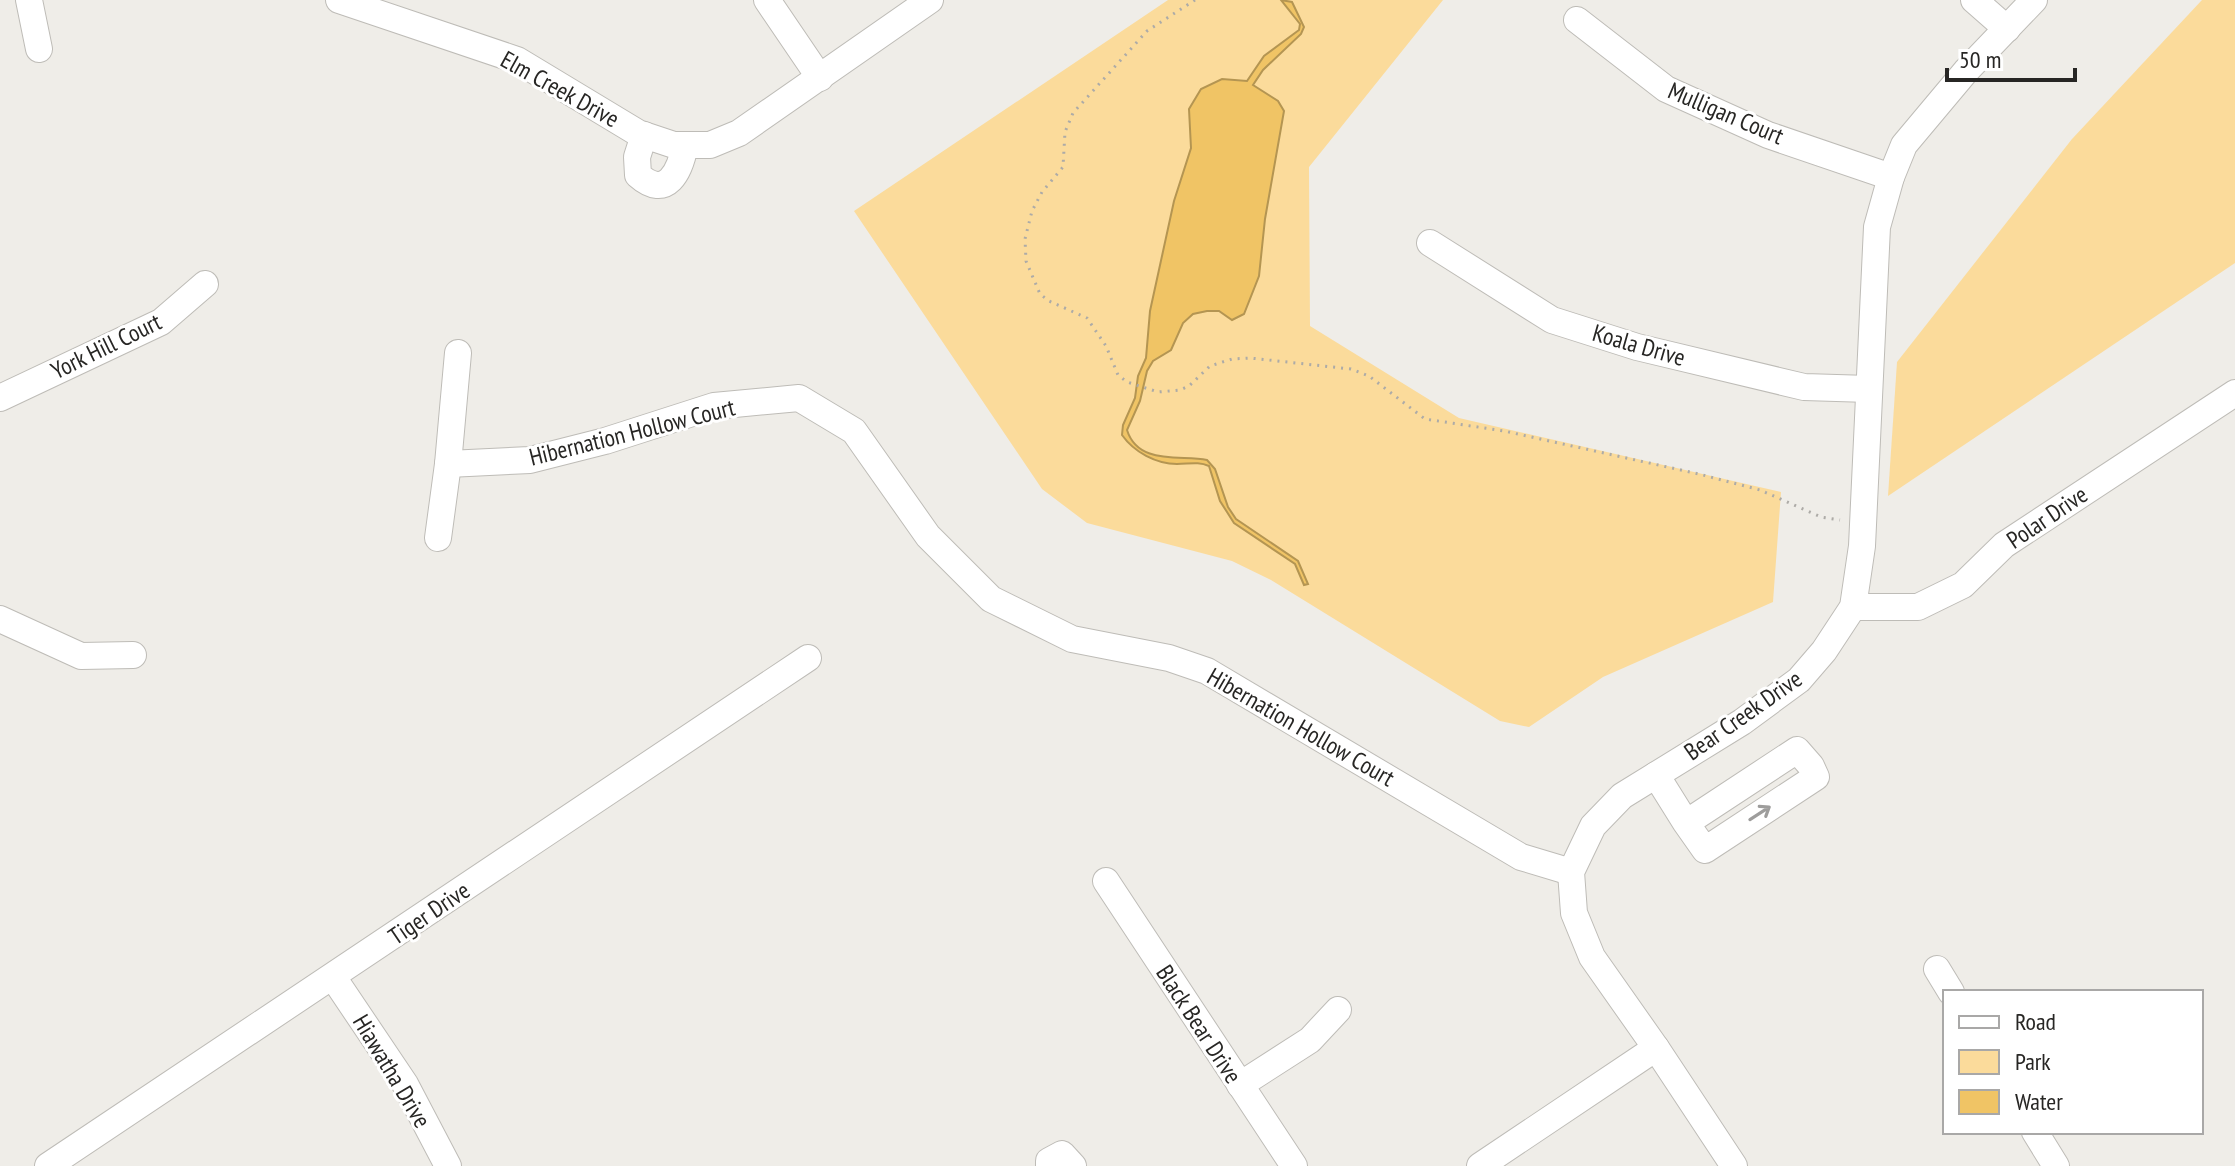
<svg xmlns="http://www.w3.org/2000/svg" width="2235" height="1166" font-family="'PT Sans Narrow',sans-serif">
<style>
.green{fill:#fbdb9b}
.water{fill:#f0c465;stroke:#b49552;stroke-width:2}
.lines{fill:none;stroke-linecap:round;stroke-linejoin:round}
.minor-casing{stroke:#bebcb7;stroke-width:28}
.path{stroke:#adaba7;stroke-width:3;stroke-dasharray:2 6;stroke-linecap:butt}
.minor{stroke:#fff;stroke-width:26}
.oneway{stroke:#9e9d9c}
.labels{text-anchor:middle;dominant-baseline:central;stroke-width:6;stroke-linejoin:round;paint-order:stroke}
.street-label{font-size:24px;fill:#272624;stroke:#fff}
</style>
<rect width="100%" height="100%" fill="#efede8"/>
<g class="green">
<path d="M1168,0H1443L1309,167L1310,326L1459,418L1781,492L1773,602L1603,677L1529,727L1500,721L1271,580L1232,561L1087,523L1042,489L854,211Z"/>
<path d="M2202,0H2235V263L1888,496L1897,362L2072,139Z"/>
</g>
<path class="water" d="M1281,0L1292,2L1304,27L1301,34L1263,70L1253,85L1278,101L1284,111L1265,219L1259,276L1244,314L1232,320L1219,311H1207L1193,314L1183,323L1171,350L1153,361L1147,371L1140,401L1127,430C1138,465 1179,455 1207,460L1215,469L1228,507L1236,519L1298,561L1308,584L1304,585L1295,564L1234,523L1220,501L1209,466C1198,461 1189,464 1177,464C1156,464 1134,452 1122,435L1123,425L1135,398L1138,376L1146,358L1150,311L1174,201L1191,148L1189,109L1201,89L1222,79L1247,81L1264,56L1299,30L1300,24Z"/>
<g class="lines">
<defs>
<g id="minor">
<path d="M29,0L39,49"/>
<path d="M339,0L517,60L638,133L674,145H710L739,133L930,0"/>
<path d="M767,0L820,78"/>
<path d="M1974,0L2007,29"/>
<path d="M1577,20L1666,89L1768,135L1891,177"/>
<path d="M644,135L637,157L638,175C667,201 680,171 685,145"/>
<path d="M1430,243L1552,320L1637,347L1804,387L1869,389"/>
<path d="M0,398L161,322L205,284"/>
<path d="M448,464L530,460L605,441L714,406L799,398L854,431L928,536L991,599L1072,639L1169,658L1207,671L1521,857L1571,872"/>
<path d="M438,538L448,464L458,353"/>
<path d="M1853,607H1918L1963,585L2004,545L2235,393"/>
<path d="M0,619L81,656L133,655"/>
<path d="M1656,775L1686,823L1797,750L1811,766L1816,777L1705,850L1686,823"/>
<path d="M1106,881L1294,1166"/>
<path d="M1937,969L1951,992"/>
<path d="M333,977L405,1084L448,1166"/>
<path d="M1240,1085L1310,1040L1338,1010"/>
<path d="M2035,1132L2056,1166"/>
<path d="M48,1166L808,658"/>
<path d="M1049,1166V1161L1062,1154L1073,1166"/>
<path d="M1480,1166L1656,1048"/>
<path d="M1734,1166L1656,1048L1592,957L1574,913L1571,872L1593,826L1622,796L1742,722L1799,680L1824,651L1853,607L1862,546L1877,227L1891,177L1904,145L1966,71L2034,0"/>
</g>
</defs>
<use href="#minor" class="minor-casing"/>
<path class="path" d="M1195,0L1147,31L1073,113L1065,132L1063,167L1042,192L1032,211L1025,239L1026,261L1040,294L1049,301L1087,318L1106,346L1118,375L1127,382L1158,392L1180,390L1189,386L1210,366L1232,359L1250,358L1351,369L1369,376L1425,419L1504,431L1699,474L1760,490L1821,517L1840,520"/>
<use href="#minor" class="minor"/>
</g>
<defs><path id="oneway-shaft" d="M-6 0H5M1.5-3L5.5 0L1.5 3" fill="none" stroke-width="1.6" stroke-linecap="round" stroke-linejoin="round" transform="scale(2)"/></defs>
<use class="oneway" href="#oneway-shaft" transform="translate(1760 813) rotate(-33)"/>
<g class="labels">
<g class="street-label">
<text transform="translate(560 89) rotate(29)">Elm Creek Drive</text>
<text transform="translate(1726 113) rotate(23)">Mulligan Court</text>
<text transform="translate(1639 345) rotate(16)">Koala Drive</text>
<text transform="translate(106 346) rotate(-26)">York Hill Court</text>
<text transform="translate(632 432) rotate(-14)">Hibernation Hollow Court</text>
<text transform="translate(2047 517) rotate(-34)">Polar Drive</text>
<text transform="translate(1743 715) rotate(-35)">Bear Creek Drive</text>
<text transform="translate(1301 727) rotate(30)">Hibernation Hollow Court</text>
<text transform="translate(429 913) rotate(-34)">Tiger Drive</text>
<text transform="translate(1199 1024) rotate(57)">Black Bear Drive</text>
<text transform="translate(392 1071) rotate(59)">Hiawatha Drive</text>
</g>
</g>
<rect x="1943" y="990" width="260" height="144" fill="#ffffff" stroke="#a9a8a7" stroke-width="2"/>
<rect x="1959" y="1016" width="40" height="12" fill="#ffffff" stroke="#a9a8a7" stroke-width="2"/>
<text x="2015" y="1030" font-size="24" fill="#272624">Road</text>
<rect x="1959" y="1050" width="40" height="24" fill="#fbdb9b" stroke="#a9a8a7" stroke-width="2"/>
<text x="2015" y="1070" font-size="24" fill="#272624">Park</text>
<rect x="1959" y="1090" width="40" height="24" fill="#f0c465" stroke="#a9a8a7" stroke-width="2"/>
<text x="2015" y="1110" font-size="24" fill="#272624">Water</text>
<path d="M1947 68v12h128v-12" fill="none" stroke="#272624" stroke-width="4"/>
<text x="1959" y="68" font-size="24" fill="#272624" stroke="#ffffff" stroke-width="6" paint-order="stroke">50 m</text>
</svg>
